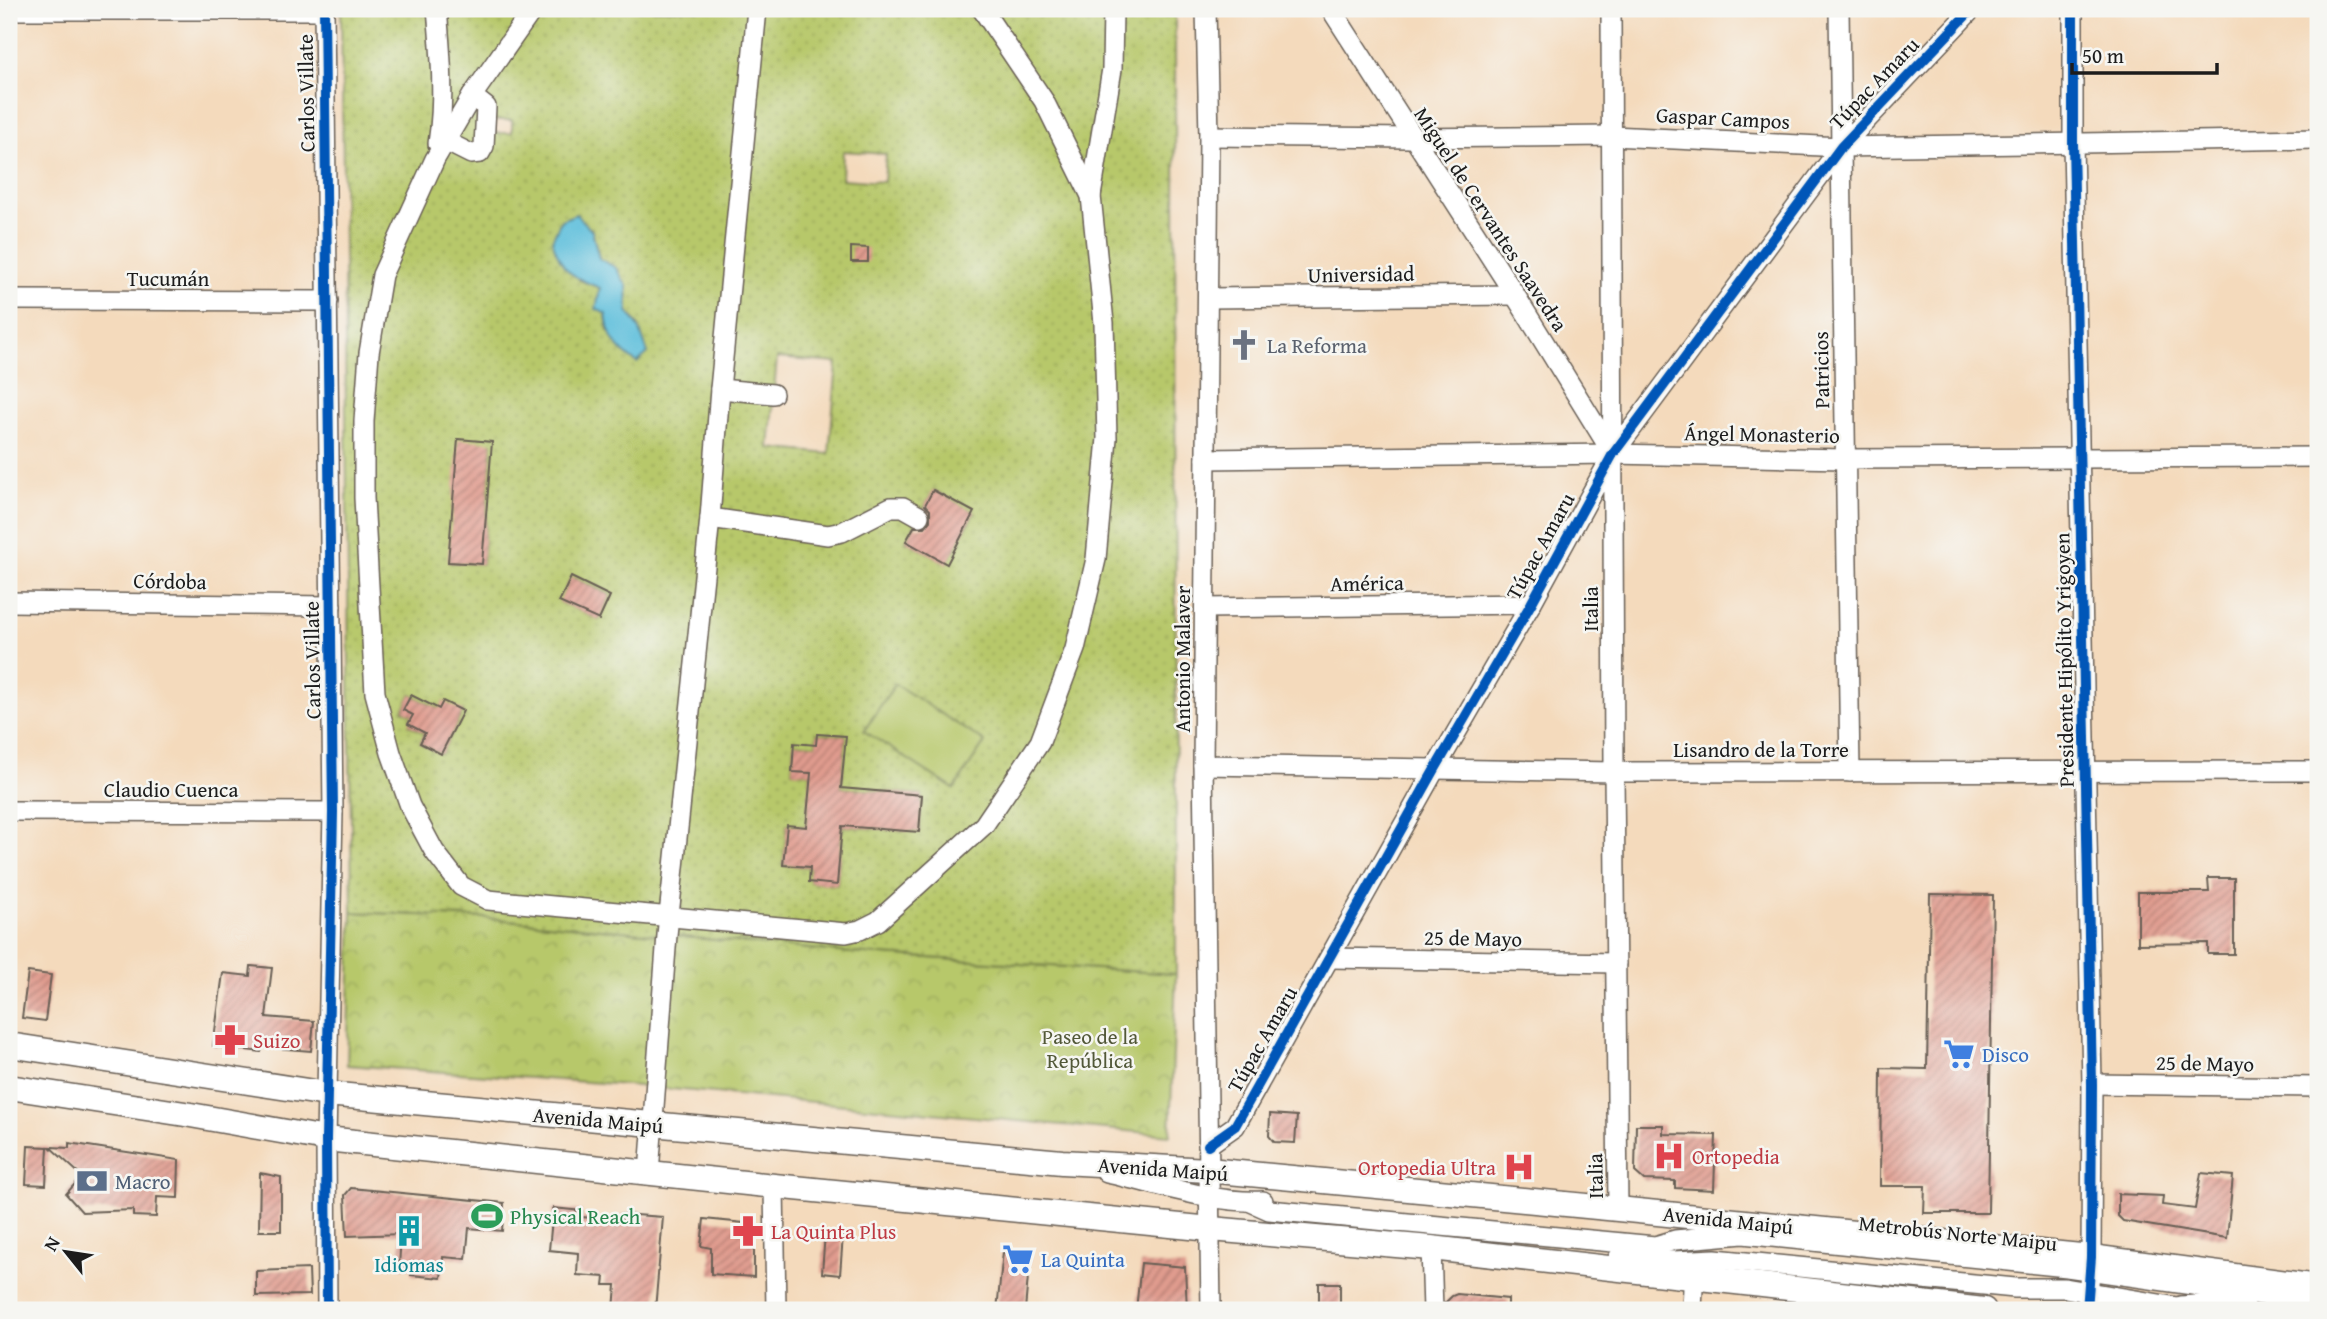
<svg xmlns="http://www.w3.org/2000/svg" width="2327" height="1319" font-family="'Gentium Book Plus',serif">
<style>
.park{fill:url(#park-crowns);stroke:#6a7244;stroke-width:2}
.garden{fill:url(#garden-dots);stroke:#6a7244;stroke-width:2;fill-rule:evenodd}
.pitch{fill:#b7c86b;stroke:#6a7244;stroke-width:2}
.water{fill:#5ebfdc;stroke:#3d6e7c;stroke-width:2}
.building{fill:url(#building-hatch)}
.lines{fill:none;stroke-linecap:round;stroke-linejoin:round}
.minor-casing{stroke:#685e54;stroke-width:22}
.major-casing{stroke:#685e54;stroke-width:27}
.minor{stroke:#fff;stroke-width:19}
.major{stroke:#fff;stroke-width:24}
.cycleway-casing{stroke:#f6f6f2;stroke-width:15}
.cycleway{stroke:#0057b8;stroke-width:10}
.labels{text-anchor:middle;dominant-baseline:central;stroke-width:5;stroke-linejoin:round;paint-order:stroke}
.street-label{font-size:21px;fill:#1c1c1c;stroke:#f6f6f2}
.worship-label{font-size:21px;fill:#5b616d;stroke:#f6f6f2;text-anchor:start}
.park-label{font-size:21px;fill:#525838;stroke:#f6f6f2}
.health-label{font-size:21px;fill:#be3a42;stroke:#f6f6f2;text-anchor:start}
.shop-label{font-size:21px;fill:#366cbe;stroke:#f6f6f2;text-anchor:start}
.service-label{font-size:21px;fill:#4e5e75;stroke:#f6f6f2;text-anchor:start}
.leisure-label{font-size:21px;fill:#27864d;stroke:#f6f6f2;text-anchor:start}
.culture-label{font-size:21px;fill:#0d838f;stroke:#f6f6f2}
</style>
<defs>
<pattern id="park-crowns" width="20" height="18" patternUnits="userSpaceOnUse" patternTransform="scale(1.75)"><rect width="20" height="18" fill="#b7c86b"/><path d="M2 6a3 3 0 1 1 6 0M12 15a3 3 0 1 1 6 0" fill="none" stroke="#9dab5c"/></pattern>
<pattern id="garden-dots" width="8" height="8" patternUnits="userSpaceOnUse" patternTransform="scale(1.75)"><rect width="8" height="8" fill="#b7c86b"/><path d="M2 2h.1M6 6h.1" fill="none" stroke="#9dab5c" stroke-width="1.8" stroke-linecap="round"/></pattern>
<pattern id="building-hatch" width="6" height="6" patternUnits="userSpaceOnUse" patternTransform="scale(1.75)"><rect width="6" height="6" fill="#e09b8e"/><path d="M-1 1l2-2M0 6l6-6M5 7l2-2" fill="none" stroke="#b57e73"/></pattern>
</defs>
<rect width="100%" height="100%" fill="#f6f6f2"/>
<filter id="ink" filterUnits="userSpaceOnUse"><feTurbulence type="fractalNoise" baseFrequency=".0143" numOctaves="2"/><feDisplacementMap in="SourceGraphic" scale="14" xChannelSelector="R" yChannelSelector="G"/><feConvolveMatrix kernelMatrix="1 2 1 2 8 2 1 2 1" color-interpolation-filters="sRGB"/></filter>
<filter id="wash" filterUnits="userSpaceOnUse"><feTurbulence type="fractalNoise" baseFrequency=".00686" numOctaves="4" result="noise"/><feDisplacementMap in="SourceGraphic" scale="28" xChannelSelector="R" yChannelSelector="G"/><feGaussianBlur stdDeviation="1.57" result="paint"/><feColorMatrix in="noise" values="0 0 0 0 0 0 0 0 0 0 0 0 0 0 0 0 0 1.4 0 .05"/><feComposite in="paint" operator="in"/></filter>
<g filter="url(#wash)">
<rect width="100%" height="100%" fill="#f4dabc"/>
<path class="park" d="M352,912L487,918L851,953L1176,974L1170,1135L628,1085L347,1065Z"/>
<path class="garden" d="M341,9H1175L1176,974L851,953L487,918L352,912ZM484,120H512V133H484ZM843,151L886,154L884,182L842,179ZM592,231L599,258L627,286L628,311L640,328L608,331L606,314L600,288L579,280ZM777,358L837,363L829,454L769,448ZM492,442L482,564L449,562ZM934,490L974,513L947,563L906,541ZM571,577L610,595L599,620L560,602ZM411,695L439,709L463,711L441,754L420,743L425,733L409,725L413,715L403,710ZM817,734L846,736L841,788L922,795L919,832L842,826L837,885L810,882V867L783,865L787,825L806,827L811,773L792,771L794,743L816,745Z"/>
<path class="pitch" d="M895,684L985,742L954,789L864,731Z"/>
<path class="water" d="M576,214L592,231L599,258L616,268L627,286L628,311L639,328L648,353L637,363C616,347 609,341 606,314L596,309L600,288C570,276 562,271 552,240L561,220Z"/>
<g id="blocks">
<g class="building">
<path d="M851,247L868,248V262H851Z"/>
<path d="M458,439L492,442L482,564L448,562Z"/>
<path d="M933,490L974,512L947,564L906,541L914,527H925L930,521V510L925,505Z"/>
<path d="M571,577L610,596L599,620L559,602Z"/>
<path d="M411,695L439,709L443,701L463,711L441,754L420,743L425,733L408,724L413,715L403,710Z"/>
<path d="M817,734L846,736L841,788L922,795L919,832L842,826L837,885L809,882L810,867L783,865L787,825L806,827L811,773L792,772L794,743L816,745Z"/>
<path d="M2208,878H2234V954H2208V943L2138,944V892H2209Z"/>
<path d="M1930,894L1993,895L1988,1213H1924L1925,1186H1880L1881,1068L1927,1069Z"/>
<path d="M251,966L272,968L266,1017L314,1021L311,1051L262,1047L261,1052L213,1046L223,973L250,976Z"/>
<path d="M28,972L51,975L45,1021L22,1018Z"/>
<path d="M1270,1114L1297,1116L1295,1143L1274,1142L1269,1136Z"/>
<path d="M1636,1125H1663V1134L1716,1135L1714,1190L1675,1188V1181L1644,1180L1635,1172Z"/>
<path d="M69,1143L179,1160L178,1198L157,1197L156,1217L133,1216V1210L82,1212L66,1194L82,1176L50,1147L69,1148Z"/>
<path d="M28,1146L48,1147L46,1185L26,1184Z"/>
<path d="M260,1173L281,1177V1231H259Z"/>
<path d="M2201,1173L2233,1176L2227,1238L2123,1221L2118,1216V1194L2163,1196L2162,1205L2195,1209Z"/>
<path d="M351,1188L504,1203L502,1231L469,1228L466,1259L443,1257L441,1278L411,1275L412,1268L399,1267L401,1234L347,1236L345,1195Z"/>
<path d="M553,1208L582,1211L581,1217L621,1220L622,1214L663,1217L655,1310H614L616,1285H604L605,1277L577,1275L578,1253L549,1250Z"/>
<path d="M704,1219L754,1224V1277L711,1274V1248L701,1246Z"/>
<path d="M825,1233L843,1235L840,1275L822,1273Z"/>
<path d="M1003,1252L1030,1254L1025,1310H997Z"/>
<path d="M1141,1263L1185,1267L1187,1310H1136Z"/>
<path d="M309,1269L310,1295L256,1296V1271Z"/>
<rect x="1319" y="1283" width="21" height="27"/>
<path d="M1457,1294L1508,1299V1310H1445V1303L1452,1296Z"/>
</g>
</g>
</g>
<g filter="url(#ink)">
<use href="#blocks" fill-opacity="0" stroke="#685e54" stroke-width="2"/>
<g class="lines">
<defs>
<g id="minor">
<path d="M324,9L333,812L326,1139L327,1310"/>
<path d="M437,9C441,54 445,99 438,144"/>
<path d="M533,9L472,96L435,159L382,275L369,353L364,421V498L375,693L391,753L410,806L434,851L461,886L488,900L846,933L860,930L878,921L984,825L1040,742L1075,649L1096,559L1107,438L1104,323L1091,196L1044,101L982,9"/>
<path d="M1206,9L1209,136L1203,765L1211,1310"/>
<path d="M1331,9L1515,295L1613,454"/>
<path d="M1611,9L1614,772L1618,1209"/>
<path d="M1839,9L1850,772"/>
<path d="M2073,9V143L2092,1084L2091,1257L2087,1310"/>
<path d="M9,10H324"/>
<path d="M1209,136L1412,138L1612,136L1841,147L2318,139"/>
<path d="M445,141L471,154L480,153L484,146L486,107L472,96"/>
<path d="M1091,196L1112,69L1113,9"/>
<path d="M1208,298L1515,295"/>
<path d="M9,300L328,301"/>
<path d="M720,389L773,394"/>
<path d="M1206,459L1613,454L1845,459L2318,457"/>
<path d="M710,518L828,535L842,532L891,507H903L919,516"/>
<path d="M9,602L331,606"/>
<path d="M1205,608L1531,604"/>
<path d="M1203,765L1614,772L2318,771"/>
<path d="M9,811L333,812"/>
<path d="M1330,958L1616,963"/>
<path d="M2092,1084L2318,1087"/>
<path d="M1208,1145L1235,1126L1435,769L1531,604L1613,454L1841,147L1972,9"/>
<path d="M649,1173L667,935L710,518L720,389L757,9"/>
<path d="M1107,1173C1154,1183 1216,1204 1263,1201"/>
<path d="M774,1186L776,1310"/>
<path d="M1251,1202L1269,1210L1655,1246L1675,1240L1743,1234L2067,1267L2318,1303"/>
<path d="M1618,1258L1674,1261L1715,1259L2015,1288H2065L2195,1310"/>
<path d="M2181,1306L2223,1303L2245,1306"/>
<path d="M1433,1310L1431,1248L1445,1249"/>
<path d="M1692,1310L1694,1266"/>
</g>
<g id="major">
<path d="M9,1045L327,1094L1062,1162L1208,1170L1618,1209L2091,1257L2318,1287"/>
<path d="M9,1087L185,1114L326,1139L774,1186L1211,1229L1431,1248L1984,1310"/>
</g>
</defs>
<use href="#minor" class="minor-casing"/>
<use href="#major" class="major-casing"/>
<use href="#minor" class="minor"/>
<use href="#major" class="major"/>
<defs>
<g id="cycleway">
<path d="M324,9L333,812L326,1139L327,1310"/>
<path d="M2073,9V143L2092,1084L2091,1257L2087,1310"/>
<path d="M1208,1145L1235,1126L1435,769L1531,604L1613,454L1841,147L1972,9"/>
</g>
</defs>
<use href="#cycleway" class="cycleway-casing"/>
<use href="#cycleway" class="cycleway"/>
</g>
</g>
<defs>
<symbol id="church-bare" viewBox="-9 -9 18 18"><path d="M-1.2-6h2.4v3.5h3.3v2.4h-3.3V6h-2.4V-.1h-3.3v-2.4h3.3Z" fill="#6b7280" stroke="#f6f6f2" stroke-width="2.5" paint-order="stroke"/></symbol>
<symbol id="pharmacy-bare" viewBox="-9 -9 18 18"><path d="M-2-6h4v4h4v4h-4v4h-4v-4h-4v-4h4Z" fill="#e0444e" stroke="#f6f6f2" stroke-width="2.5" paint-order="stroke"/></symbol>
<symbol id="supermarket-bare" viewBox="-9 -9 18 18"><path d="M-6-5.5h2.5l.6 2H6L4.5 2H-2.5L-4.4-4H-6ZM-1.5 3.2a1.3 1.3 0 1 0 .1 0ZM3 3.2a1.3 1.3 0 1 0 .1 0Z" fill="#3f7fe0" stroke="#f6f6f2" stroke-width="2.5" paint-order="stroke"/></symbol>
<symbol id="hospital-bare" viewBox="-9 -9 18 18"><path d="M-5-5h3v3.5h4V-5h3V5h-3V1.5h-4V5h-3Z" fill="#e0444e" stroke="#f6f6f2" stroke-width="2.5" paint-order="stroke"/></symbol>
<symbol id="bank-bare" viewBox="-9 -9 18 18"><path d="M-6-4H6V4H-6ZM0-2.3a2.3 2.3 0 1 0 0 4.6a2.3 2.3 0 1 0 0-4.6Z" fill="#5c6f8a" stroke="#f6f6f2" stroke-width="2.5" paint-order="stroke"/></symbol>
<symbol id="stadium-bare" viewBox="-9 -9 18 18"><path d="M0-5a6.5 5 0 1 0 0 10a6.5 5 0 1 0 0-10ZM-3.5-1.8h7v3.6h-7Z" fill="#2e9e5b" stroke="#f6f6f2" stroke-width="2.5" paint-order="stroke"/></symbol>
<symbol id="building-bare" viewBox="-9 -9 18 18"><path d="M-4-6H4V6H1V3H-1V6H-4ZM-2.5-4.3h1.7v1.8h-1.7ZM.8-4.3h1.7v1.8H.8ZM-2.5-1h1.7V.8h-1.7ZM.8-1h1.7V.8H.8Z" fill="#0f9aa8" stroke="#f6f6f2" stroke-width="2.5" paint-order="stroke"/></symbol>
</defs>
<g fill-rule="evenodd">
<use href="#church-bare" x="1222" y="323" width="44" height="44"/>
<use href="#pharmacy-bare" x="208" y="1018" width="44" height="44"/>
<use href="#supermarket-bare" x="1937" y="1032" width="44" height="44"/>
<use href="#hospital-bare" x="1647" y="1134" width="44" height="44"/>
<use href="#hospital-bare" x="1497" y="1145" width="44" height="44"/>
<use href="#bank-bare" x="70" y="1159" width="44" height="44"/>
<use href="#stadium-bare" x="465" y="1194" width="44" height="44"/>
<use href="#building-bare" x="387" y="1209" width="44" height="44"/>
<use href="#pharmacy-bare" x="726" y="1209" width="44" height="44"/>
<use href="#supermarket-bare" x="996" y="1237" width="44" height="44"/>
</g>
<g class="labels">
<g class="street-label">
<text transform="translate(1874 83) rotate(-46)">Túpac Amaru</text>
<text transform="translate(306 93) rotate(-91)">Carlos Villate</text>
<text transform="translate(1723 118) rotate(3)">Gaspar Campos</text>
<text transform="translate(1491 219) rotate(57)">Miguel de Cervantes Saavedra</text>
<text transform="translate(1361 274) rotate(-1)">Universidad</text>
<text x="168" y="278">Tucumán</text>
<text transform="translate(1821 370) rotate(-91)">Patricios</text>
<text transform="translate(1762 434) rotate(1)">Ángel Monasterio</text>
<text transform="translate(1540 546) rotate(-61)">Túpac Amaru</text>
<text transform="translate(170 581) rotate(1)">Córdoba</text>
<text transform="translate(1367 583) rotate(-1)">América</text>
<text transform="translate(1590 609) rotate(-90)">Italia</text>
<text transform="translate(1182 659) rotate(-90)">Antonio Malaver</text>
<text transform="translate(312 660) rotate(-91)">Carlos Villate</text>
<text transform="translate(2064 660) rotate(-91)">Presidente Hipólito Yrigoyen</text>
<text x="1761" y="749">Lisandro de la Torre</text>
<text x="171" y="789">Claudio Cuenca</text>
<text transform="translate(1473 938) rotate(1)">25 de Mayo</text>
<text transform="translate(1262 1039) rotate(-60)">Túpac Amaru</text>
<text transform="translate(2205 1063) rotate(1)">25 de Mayo</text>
<text transform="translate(598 1120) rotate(5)">Avenida Maipú</text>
<text transform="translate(1163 1169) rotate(4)">Avenida Maipú</text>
<text transform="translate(1595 1176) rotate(-91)">Italia</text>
<text transform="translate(1728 1220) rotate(6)">Avenida Maipú</text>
<text transform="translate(1958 1233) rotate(6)">Metrobús Norte Maipu</text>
</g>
<g class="worship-label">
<text x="1267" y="345">La Reforma</text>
</g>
<g class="park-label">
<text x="1090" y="1036">Paseo de la<tspan x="1090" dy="24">República</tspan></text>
</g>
<g class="health-label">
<text x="253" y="1040">Suizo</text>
<text x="1692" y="1156">Ortopedia</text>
<text x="1496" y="1167" text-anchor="end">Ortopedia Ultra</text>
<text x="771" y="1231">La Quinta Plus</text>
</g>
<g class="shop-label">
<text x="1982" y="1054">Disco</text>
<text x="1041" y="1259">La Quinta</text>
</g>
<g class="service-label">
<text x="115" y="1181">Macro</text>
</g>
<g class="leisure-label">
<text x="510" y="1216">Physical Reach</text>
</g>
<g class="culture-label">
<text x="409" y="1264">Idiomas</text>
</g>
</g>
<rect width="2327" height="1319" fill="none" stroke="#f6f6f2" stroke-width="35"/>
<g transform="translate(66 1252) rotate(300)" stroke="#f6f6f2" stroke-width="5" paint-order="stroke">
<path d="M0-5L12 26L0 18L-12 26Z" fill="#1c1c1c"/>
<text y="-10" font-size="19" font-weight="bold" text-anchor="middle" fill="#1c1c1c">N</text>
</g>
<path d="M2072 63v10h145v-10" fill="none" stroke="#1c1c1c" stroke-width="3.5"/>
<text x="2082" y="63" font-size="21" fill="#1c1c1c" stroke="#f6f6f2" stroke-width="5" paint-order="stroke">50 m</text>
</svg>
